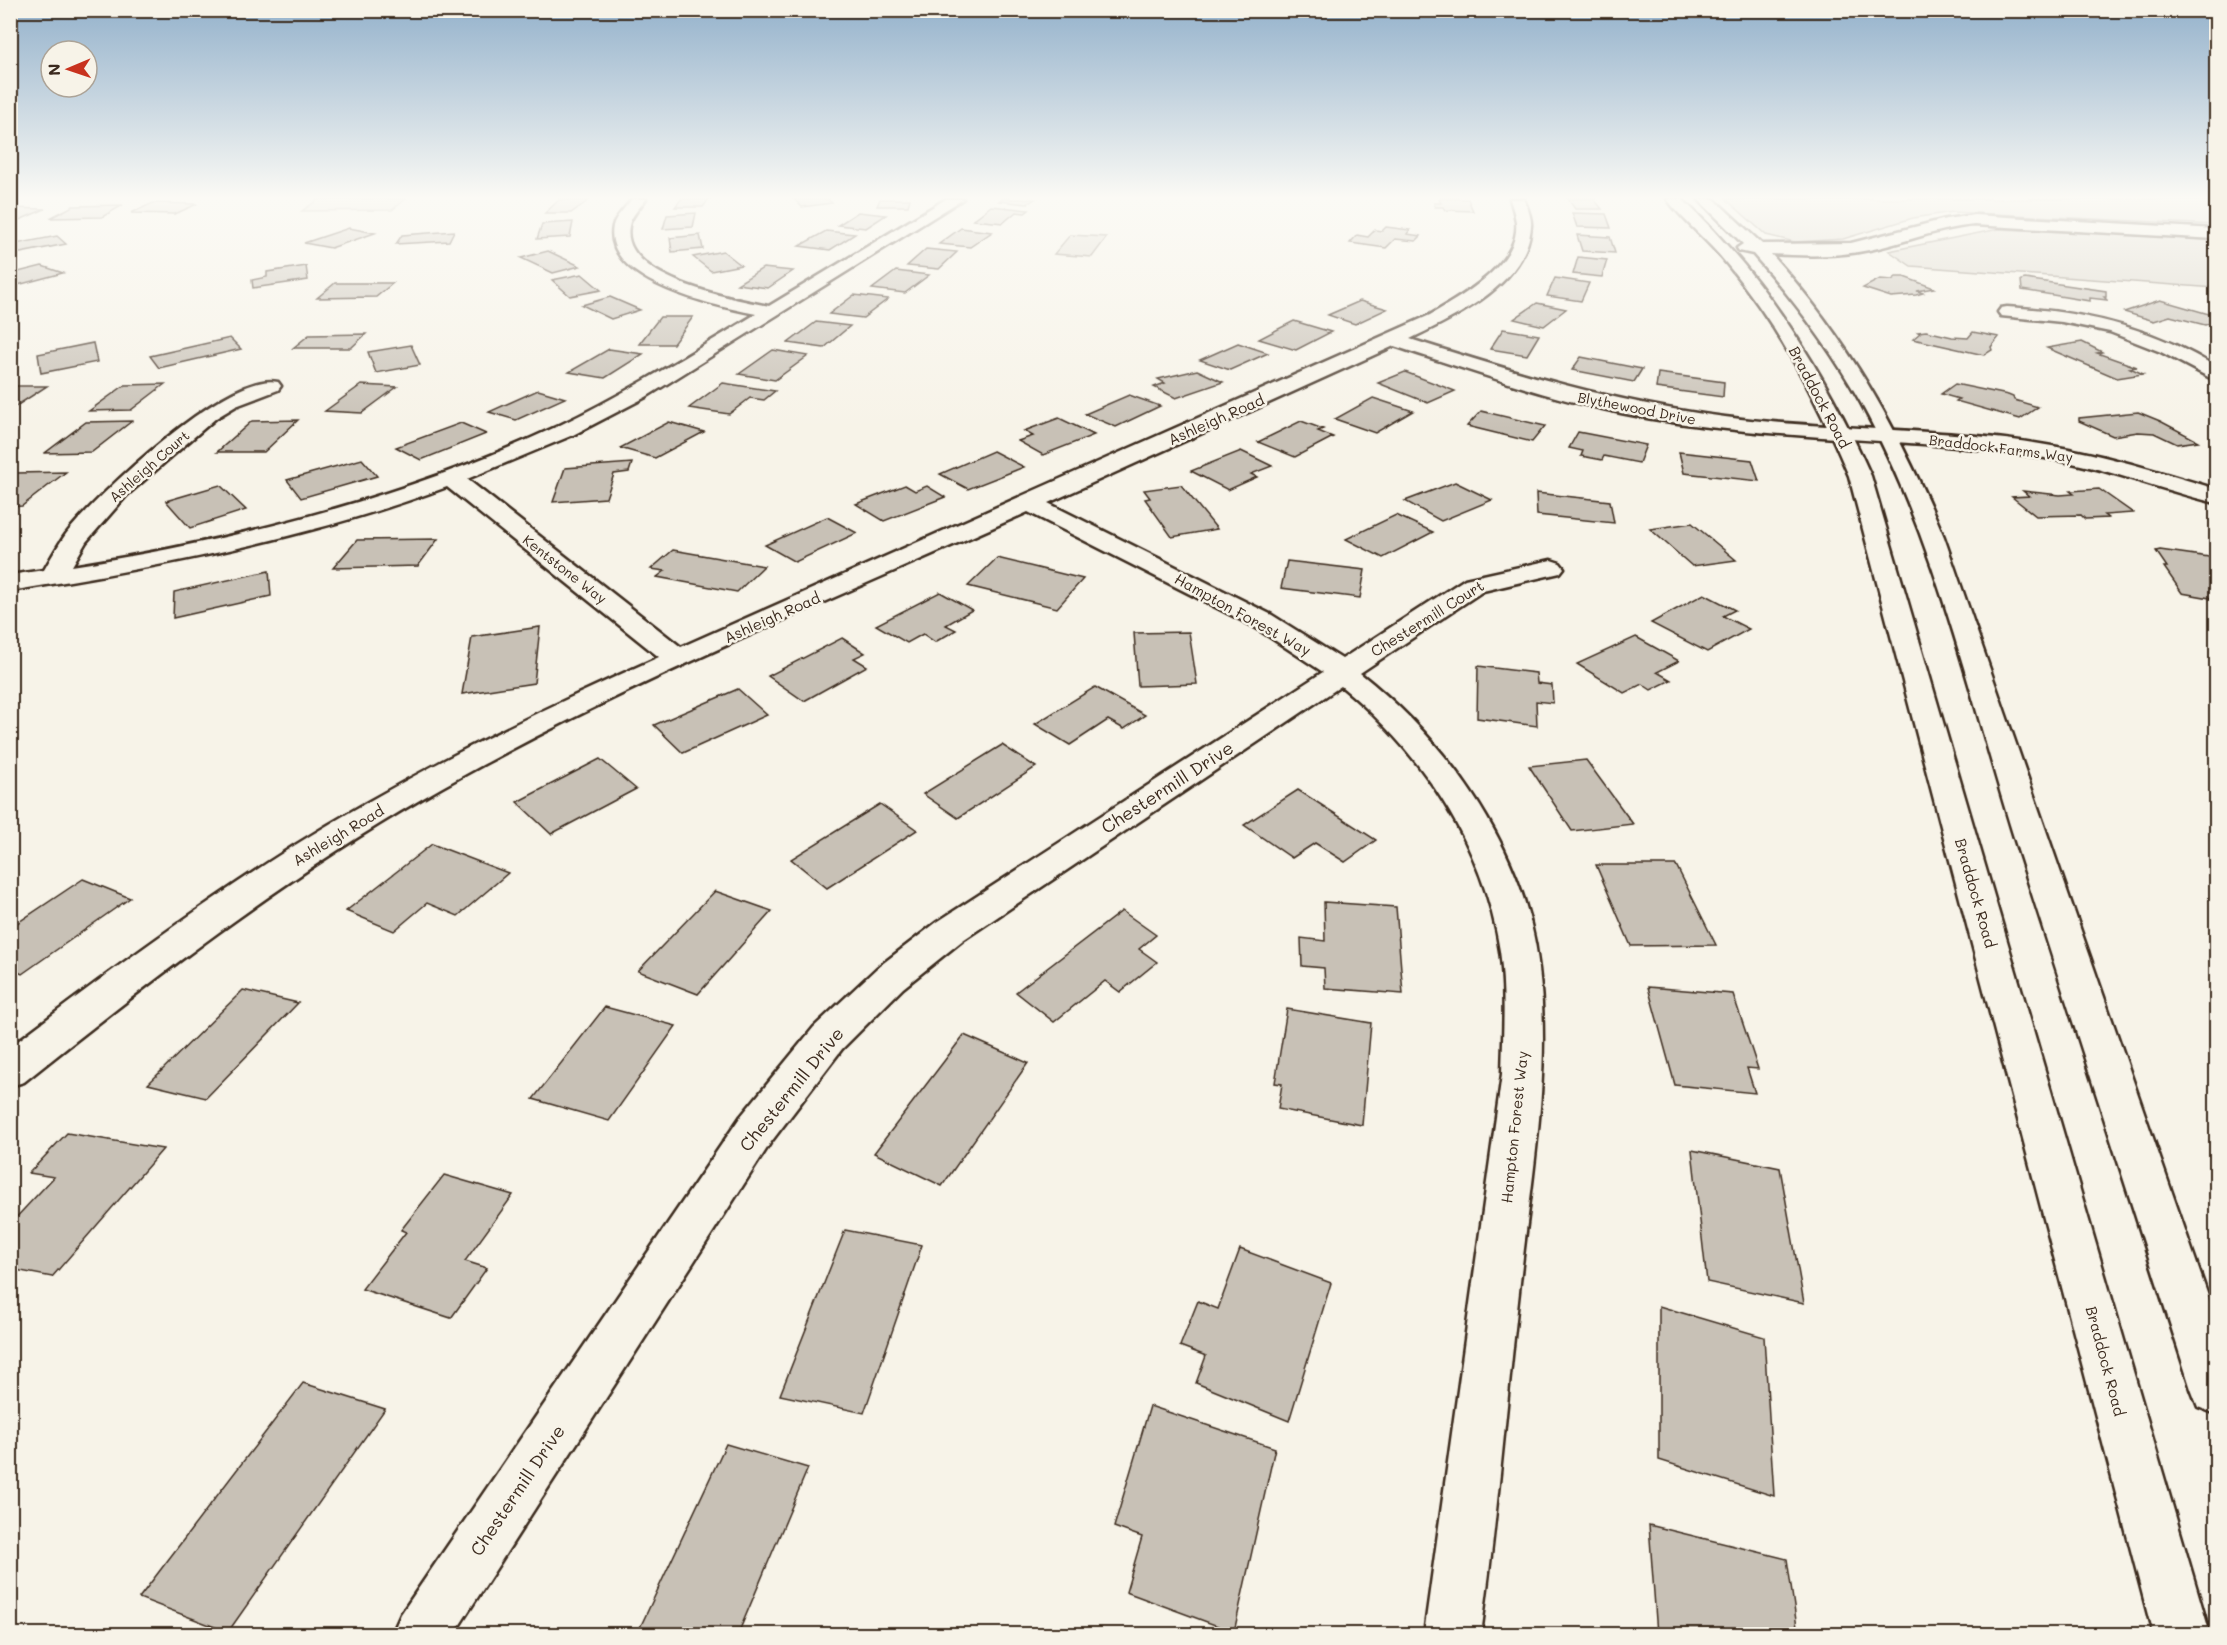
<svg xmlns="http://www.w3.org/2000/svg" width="2227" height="1645" font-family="Mali,sans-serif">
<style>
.green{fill:#dbd6cb;stroke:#8b8074;stroke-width:1.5}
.building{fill:#c8c1b6;stroke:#3b2a1e;stroke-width:1.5}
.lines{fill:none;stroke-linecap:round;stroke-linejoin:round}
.street-casing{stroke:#3b2a1e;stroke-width:5}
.secondary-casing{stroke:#3b2a1e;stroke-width:5}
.street{fill:#f7f3e8;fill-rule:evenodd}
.secondary{fill:#f7f3e8;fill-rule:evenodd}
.labels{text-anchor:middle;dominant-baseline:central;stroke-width:5;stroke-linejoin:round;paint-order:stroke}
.far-street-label{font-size:14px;fill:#3b2a1e;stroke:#f7f3e8}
.street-label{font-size:15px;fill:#3b2a1e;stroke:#f7f3e8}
.near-street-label{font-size:18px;fill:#3b2a1e;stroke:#f7f3e8}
</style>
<rect width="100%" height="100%" fill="#f7f3e8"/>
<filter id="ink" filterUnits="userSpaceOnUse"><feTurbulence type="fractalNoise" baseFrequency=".0167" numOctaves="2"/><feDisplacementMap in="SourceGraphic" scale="12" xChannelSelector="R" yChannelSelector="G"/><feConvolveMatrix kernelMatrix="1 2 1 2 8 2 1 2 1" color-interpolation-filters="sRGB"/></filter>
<g filter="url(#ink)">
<g class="green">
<path d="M319,199H406L392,210L302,211Z"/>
<path d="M1726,199H2216V225L1953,212L1913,218L1843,239L1795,242L1766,235Z"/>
<path d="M1999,229L2216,239V288L1911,266L1889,251Z"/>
<path d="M1070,235L1107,237L1092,257L1054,254Z"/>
</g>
<g class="building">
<path d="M681,199H709L703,207H675Z"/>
<path d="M794,199H828L832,203L802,207Z"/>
<path d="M880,199H910L908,206H877Z"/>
<path d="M1002,199H1035L1027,204L999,201Z"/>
<path d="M1439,199H1468L1473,211L1445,210L1443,207H1435L1434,203H1441Z"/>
<path d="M1568,199H1594L1602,209H1575Z"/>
<path d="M559,200H589L571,213H545Z"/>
<path d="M153,203L197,204L175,214L131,213Z"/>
<path d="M123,205L102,217L50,218L73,206Z"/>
<path d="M991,206L1029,210L1025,213L1016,212L1003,223L973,220Z"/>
<path d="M10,208L45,209L17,221H10Z"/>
<path d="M858,212L886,215L866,228L838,225Z"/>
<path d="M696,213L693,227L663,229L667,215Z"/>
<path d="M1572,213L1606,214L1611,228L1577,227Z"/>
<path d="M573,222L570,237L537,239L542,224Z"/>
<path d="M1386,227L1410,230L1407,234L1421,236L1416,241L1395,239L1386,248L1350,243L1357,235L1368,237L1375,230L1382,231Z"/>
<path d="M349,228L375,233L331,248L304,243Z"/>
<path d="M961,228L992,232L970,247L939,244Z"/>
<path d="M454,231L449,241L396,244L402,235Z"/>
<path d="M826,231L855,234L830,250L799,246Z"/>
<path d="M700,235L703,249L672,252L670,238Z"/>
<path d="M1577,235L1610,237L1615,253L1582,251Z"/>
<path d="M57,236L66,244L10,255V245Z"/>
<path d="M926,249L957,252L939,269L907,266Z"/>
<path d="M548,251L580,266L553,273L521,258Z"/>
<path d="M723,251L741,265L711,271L693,257Z"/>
<path d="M1578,257L1607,260L1602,277L1573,274Z"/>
<path d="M42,266L63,273L10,287V274Z"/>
<path d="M306,266L308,280L253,288L252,280L267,277V272Z"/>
<path d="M763,268L793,271L768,288L737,284Z"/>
<path d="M896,271L929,275L905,293L872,289Z"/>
<path d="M582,274L601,290L570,296L552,280Z"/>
<path d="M1896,277H1904L1934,288L1917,291L1923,293L1916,295L1891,297L1863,288L1880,279L1892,280Z"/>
<path d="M1555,278L1589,283L1581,301L1547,296Z"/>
<path d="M2025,279L2106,291V297H2104L2107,300L2090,298V301L2022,290L2021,280Z"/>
<path d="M335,283H393L376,297L317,298Z"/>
<path d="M854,295L888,299L863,318L829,314Z"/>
<path d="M610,297L640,310L611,319L582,305Z"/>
<path d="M2160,300L2216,316V322L2205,325L2170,316L2154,321L2124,312Z"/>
<path d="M1360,301L1387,309L1355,324L1328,315Z"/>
<path d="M1537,303L1566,309L1544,326L1514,319Z"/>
<path d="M660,317H693L673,344H639Z"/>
<path d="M1294,321L1331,332L1296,350L1259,339Z"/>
<path d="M816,322L850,326L824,348L788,343Z"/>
<path d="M1503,329L1539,335L1527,355L1490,349Z"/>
<path d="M1926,331L1952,337L1968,338L1973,332L1999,337L1991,347L1992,350L1984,355L1913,339L1920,333L1918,332Z"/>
<path d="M366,334L351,348H293L309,335Z"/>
<path d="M230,338L241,349L159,368L150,356Z"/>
<path d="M2082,342L2102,352L2097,353L2137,367L2130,368L2143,374L2117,378L2047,348Z"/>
<path d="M93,343L97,362L41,373L38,354Z"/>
<path d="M1238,343L1268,353L1230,370L1200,360Z"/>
<path d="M411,345L420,365L376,373L368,352Z"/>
<path d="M609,349L643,354L605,378L569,372Z"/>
<path d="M773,350L808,356L775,380L739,374Z"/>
<path d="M1581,357L1642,369L1634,382L1572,370Z"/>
<path d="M1197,370L1223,382L1176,398L1154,387L1165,383L1158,379Z"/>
<path d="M1405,372L1455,391L1428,403L1378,383Z"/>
<path d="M1658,373L1724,382L1723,397L1656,388Z"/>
<path d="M723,383L775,391L764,400L750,398L729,414L689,408Z"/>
<path d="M165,384L131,410L89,411L125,385Z"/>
<path d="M1955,384L2008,395L2013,397L2014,400L2038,407L2020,419L1956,401L1959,399L1941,394Z"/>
<path d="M361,385L397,387L362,413L325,411Z"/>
<path d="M10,386H47L10,410Z"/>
<path d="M538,390L565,398L516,420L489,412Z"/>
<path d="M1129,395L1160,406L1116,427L1085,414Z"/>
<path d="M1373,398L1413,411L1375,433L1335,419Z"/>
<path d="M1481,411L1545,426L1532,442L1467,426Z"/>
<path d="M2138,412L2160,421L2198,441L2177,444L2154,433L2138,432L2113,436L2079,421V418Z"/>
<path d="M1059,418L1094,435L1043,455L1018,441L1033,436L1024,431Z"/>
<path d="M298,420L264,452H217L252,421Z"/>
<path d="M132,421L92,452L45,453L86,422Z"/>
<path d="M1301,421L1323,429L1318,431L1333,437L1295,457L1258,442Z"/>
<path d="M669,422L704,432L655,458L620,448Z"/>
<path d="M461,423L486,434L421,460L396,447Z"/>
<path d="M1578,432L1646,445L1639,463L1604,456L1602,460L1581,456L1583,451L1569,448Z"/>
<path d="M993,451L1024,467L968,489L940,474Z"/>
<path d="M1241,451L1272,466L1251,474L1257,477L1228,490L1191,471Z"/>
<path d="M1679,452L1752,460L1759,481L1684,473Z"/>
<path d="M362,459L377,476L301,498L287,480Z"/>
<path d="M632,463L629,472L614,474L606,498L553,502L565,468Z"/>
<path d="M66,472L22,506L10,507V477L16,473Z"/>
<path d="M1455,482L1492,500L1441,521L1405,501Z"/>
<path d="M220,485L246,510L190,528L166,501Z"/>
<path d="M905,485L915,491L927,486L945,497L884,521L856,504Z"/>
<path d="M1181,485L1217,529L1172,537L1145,499L1150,498L1144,490Z"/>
<path d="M2099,489L2133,513L2104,515L2108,518L2085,519L2081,515L2036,516L2012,497L2029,496L2023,491L2060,495L2074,494L2070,491Z"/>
<path d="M1536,493L1610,501L1614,523L1537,515Z"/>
<path d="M1396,515L1433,532L1383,558L1346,539Z"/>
<path d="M827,517L857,533L795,562L765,545Z"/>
<path d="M1692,523L1736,560L1692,566L1650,529Z"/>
<path d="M438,539L418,566L333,568L357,540Z"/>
<path d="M673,550L764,566L737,592L657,577L665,571L651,569Z"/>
<path d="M2160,550L2209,557L2216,571V599L2182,593L2164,567H2167L2156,551Z"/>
<path d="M997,558L1083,579L1057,608L968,586Z"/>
<path d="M1287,561L1365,570L1360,598L1281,588Z"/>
<path d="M269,571L271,596L173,618L174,592Z"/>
<path d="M940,592L972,610L946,625L956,630L935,642L923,634L907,643L876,625Z"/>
<path d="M1704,594L1735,610L1723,616L1749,629L1707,652L1651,623Z"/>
<path d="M540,627L534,683L462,694L472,637Z"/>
<path d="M1189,632L1197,684L1138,686L1134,633Z"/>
<path d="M1636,637L1679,661L1657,672L1671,680L1651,690L1642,684L1624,693L1577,664Z"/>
<path d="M842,638L865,653L854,658L867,666L804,701L768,676Z"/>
<path d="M1478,666L1536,673L1537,683L1552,685L1553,703L1536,701L1537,726L1477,718Z"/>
<path d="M1095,687L1145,715L1124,729L1108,720L1070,745L1035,724Z"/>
<path d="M738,689L767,715L683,753L654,725Z"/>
<path d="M1002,745L1036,767L958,818L923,794Z"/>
<path d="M600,759L636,789L551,834L517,802Z"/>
<path d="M1586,760L1633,824L1572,831L1529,766Z"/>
<path d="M1298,790L1376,840L1345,862L1315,843L1292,858L1244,825Z"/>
<path d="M880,804L917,830L827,888L791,859Z"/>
<path d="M432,844L508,873L458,916L427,903L394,931L346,911Z"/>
<path d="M1596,865H1676L1716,945L1631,946Z"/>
<path d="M83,879L130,898L22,974L10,968V928Z"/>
<path d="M715,891L772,911L698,994L638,971Z"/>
<path d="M1324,902L1396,907L1403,994L1325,988L1324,968L1302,966L1301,938L1325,941Z"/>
<path d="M1122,911L1156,935L1139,949L1157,962L1120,992L1105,981L1054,1022L1016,992Z"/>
<path d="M1648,987L1733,994L1758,1069L1747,1068L1755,1093L1675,1085Z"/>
<path d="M243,990L298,1003L206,1098L148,1084Z"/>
<path d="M605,1007L676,1026L609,1121L533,1099Z"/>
<path d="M1287,1009L1371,1023L1362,1125L1278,1109L1282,1084L1275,1083Z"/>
<path d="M964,1035L1028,1063L942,1186L874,1153Z"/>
<path d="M67,1133L163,1149L52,1277L10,1269V1224L54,1177L29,1173Z"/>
<path d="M1692,1150L1780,1168L1804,1303L1707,1282Z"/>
<path d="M444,1175L513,1195L465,1261L487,1268L451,1318L362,1289L406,1232L401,1230Z"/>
<path d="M845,1230L922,1245L864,1413L780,1395Z"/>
<path d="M1240,1249L1331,1283L1289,1421L1196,1383L1206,1356L1180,1346L1198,1301L1218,1309Z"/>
<path d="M1659,1306L1764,1337L1774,1496L1659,1460Z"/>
<path d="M303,1383L385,1409L228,1632L139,1598Z"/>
<path d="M1150,1406L1275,1448L1234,1632L1126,1592L1142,1537L1114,1527Z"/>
<path d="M726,1444L808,1468L738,1634H637Z"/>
<path d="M1649,1525L1787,1559L1798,1634H1657Z"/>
</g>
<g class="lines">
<defs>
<g id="street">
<path d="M632,199H646C641,206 630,217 629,226C619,278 732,299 769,306L946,199H963L646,397L573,435L467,479L681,647L1430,315C1460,297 1521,264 1516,222C1515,214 1512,206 1510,199H1524C1527,207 1532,218 1531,226C1527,284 1455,317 1410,339C1514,372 1616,403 1725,417C1832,431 1940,427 2046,445C2104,454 2160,472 2216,489V503C2158,489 2104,467 2045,458C1904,435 1760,442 1621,413C1544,397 1469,370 1394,346L1048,503L1272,615L1342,659L1465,579L1551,560L1560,563L1564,568L1560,573L1483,591L1360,673C1451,745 1526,852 1539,969C1552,1076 1530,1186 1519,1292C1506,1406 1497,1521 1481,1634H1424L1502,1074C1503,1033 1506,991 1500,951C1484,846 1422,752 1341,686L963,940L903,988L842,1049L771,1142L454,1634H392L401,1614L741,1116L814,1027L877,968L937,922L1323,672L1253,626L1028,512C825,603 616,687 423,798C281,880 152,980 24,1082L10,1086V1047C102,977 195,909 292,847C409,774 533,713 659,657L447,487C307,539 158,567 10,591V575L44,570C51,558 58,545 66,534C96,496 229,370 278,382L281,386L278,390L236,406L216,418L127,495L86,542L72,566C238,540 406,497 558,426C627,393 691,353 756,314C716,306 602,282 613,226C615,217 626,207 632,199Z"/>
<path d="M2007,307C2081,311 2153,327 2216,367V381L2161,352L2110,332L2062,322L2001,316L1998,312L2001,308Z"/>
</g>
<g id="secondary">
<path d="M1667,199H1682C1766,278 1825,372 1871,476L2210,1634H2153L1849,476C1817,400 1779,326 1726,263C1708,240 1684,222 1667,199Z"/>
<path d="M1698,199H1714L1762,244L1851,243L1946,219L1974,215L2216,229V239L1974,225C1938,228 1905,243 1869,250C1837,257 1804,256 1771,254C1849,340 1899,430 1944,537L2216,1319V1414L2198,1407L2191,1389C2133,1207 2074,1026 2016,844C1970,697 1936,540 1861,403C1831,349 1794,300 1753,254L1739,251L1737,248L1743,244Z"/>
</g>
</defs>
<use href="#street" class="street-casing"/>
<use href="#secondary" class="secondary-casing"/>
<use href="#street" class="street"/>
<use href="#secondary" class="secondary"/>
</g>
</g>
<linearGradient id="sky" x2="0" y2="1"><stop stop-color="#93b1cb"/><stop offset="0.46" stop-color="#fbfaf5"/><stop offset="1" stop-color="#fbfaf5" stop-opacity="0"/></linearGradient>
<rect width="2227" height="429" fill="url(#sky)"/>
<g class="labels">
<g class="far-street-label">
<text transform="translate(1637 408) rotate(11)">Blythewood Drive</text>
<text transform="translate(2001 448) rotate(7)">Braddock Farms Way</text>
<text transform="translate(149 466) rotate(-41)">Ashleigh Court</text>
<text transform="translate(565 569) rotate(38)">Kentstone Way</text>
</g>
<g class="street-label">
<text transform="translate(1820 397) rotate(62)">Braddock Road</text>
<text transform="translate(1216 419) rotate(-24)">Ashleigh Road</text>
<text transform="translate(1243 614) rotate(29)">Hampton Forest Way</text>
<text transform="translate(772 617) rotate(-24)">Ashleigh Road</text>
<text transform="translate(1427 618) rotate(-32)">Chestermill Court</text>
<text transform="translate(338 835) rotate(-31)">Ashleigh Road</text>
<text transform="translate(1976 893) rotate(74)">Braddock Road</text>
<text transform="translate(1514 1127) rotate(-84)">Hampton Forest Way</text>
<text transform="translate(2106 1361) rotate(75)">Braddock Road</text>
</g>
<g class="near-street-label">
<text transform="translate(1167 787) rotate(-33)">Chestermill Drive</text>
<text transform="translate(791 1089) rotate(-51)">Chestermill Drive</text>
<text transform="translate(517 1490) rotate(-56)">Chestermill Drive</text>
</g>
</g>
<rect width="2227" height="1645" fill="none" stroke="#f7f3e8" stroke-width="36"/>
<rect x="18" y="18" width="2191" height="1609" fill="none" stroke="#3b2a1e" stroke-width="2" filter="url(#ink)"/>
<g transform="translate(69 69) rotate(268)"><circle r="28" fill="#f7f3e8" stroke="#aca397" stroke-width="1.5"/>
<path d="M0-4.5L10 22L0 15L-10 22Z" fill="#c8321e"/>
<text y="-9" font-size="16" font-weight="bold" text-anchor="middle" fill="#3b2a1e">N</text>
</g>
</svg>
